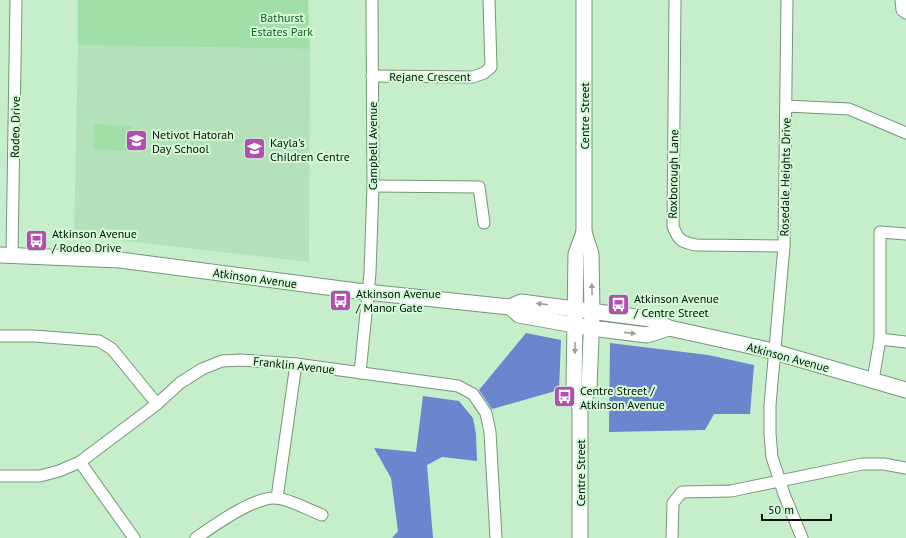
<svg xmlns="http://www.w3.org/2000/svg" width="906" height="538" font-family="'PT Sans',sans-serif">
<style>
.built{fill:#b5e1ba}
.green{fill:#a1dfa8}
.water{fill:#6b86ce}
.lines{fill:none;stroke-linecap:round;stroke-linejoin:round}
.street-casing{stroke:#749778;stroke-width:13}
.secondary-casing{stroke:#749778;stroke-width:17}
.street{stroke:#fff;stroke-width:11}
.secondary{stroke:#fff;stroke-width:15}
.oneway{fill:#9ba09b}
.labels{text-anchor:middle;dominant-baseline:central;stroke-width:4;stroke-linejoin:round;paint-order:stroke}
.park-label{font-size:12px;fill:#116027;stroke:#d4fbd8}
.street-label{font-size:12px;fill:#051106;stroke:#d4fbd8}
.poi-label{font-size:12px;fill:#051106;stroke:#d4fbd8;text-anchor:start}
</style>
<rect width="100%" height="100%" fill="#c7eecb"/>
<path class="built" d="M78,45L310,49L309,262L74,235Z"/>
<g class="green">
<path d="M78,0H308L310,49L78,45Z"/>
<path d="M94,124L132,126L131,151L93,149Z"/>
</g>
<g class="water">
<path d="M526,333L561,340L559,390L492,409L479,390Z"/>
<path d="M610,343L708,355L754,365L750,414H714L705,430L609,432Z"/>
<path d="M423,396L459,401L473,418L476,434L477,461L442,457L427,465L433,538H392L398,531L391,478L374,448L416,452Z"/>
</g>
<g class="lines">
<defs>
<g id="street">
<path d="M675,0L673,226C678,240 681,242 696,245L784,246"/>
<path d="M787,0L784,246L770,405V434L772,457L784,494L802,538"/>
<path d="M901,0L902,10L906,13"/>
<path d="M372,76L473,77L484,73L491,67L489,0"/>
<path d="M786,106L849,109L906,133"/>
<path d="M373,186L479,187L484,223"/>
<path d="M12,255L16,0"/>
<path d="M0,336H34L99,341L112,349L157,404"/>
<path d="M880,339L906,342"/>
<path d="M360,373L370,273L373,186L372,0"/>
<path d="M873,380L880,339V232L906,234"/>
<path d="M80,462L134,538"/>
<path d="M0,476H40L59,471L80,462L157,404L180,383L202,369L222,361L241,360L296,364L458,386L473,394L486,413L490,432L496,538"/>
<path d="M277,498L296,364"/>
<path d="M196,538C213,526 255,496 276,498C289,499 309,510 322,515"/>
<path d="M672,538L673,503L682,492L731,491L862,464H884L906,468"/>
</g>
<g id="secondary">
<path d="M0,255L120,260L357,291L510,307L521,302L651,319L669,328L764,349L906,390"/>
<path d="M510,307L519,315L591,328L647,335L669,328"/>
<path d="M580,408L589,388L592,312L591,254L584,232V0"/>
<path d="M580,538V408L574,388L576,254L584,232"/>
</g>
</defs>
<use href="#street" class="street-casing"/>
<use href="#secondary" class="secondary-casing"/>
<use href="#street" class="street"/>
<use href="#secondary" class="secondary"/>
</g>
<defs><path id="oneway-solid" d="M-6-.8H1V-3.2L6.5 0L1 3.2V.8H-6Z"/></defs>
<g class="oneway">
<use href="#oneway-solid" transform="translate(592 289) rotate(-91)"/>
<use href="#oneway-solid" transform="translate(542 304) rotate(-173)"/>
<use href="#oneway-solid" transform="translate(630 333) rotate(6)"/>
<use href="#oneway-solid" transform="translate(575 348) rotate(91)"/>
</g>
<defs>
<symbol id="school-square" viewBox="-11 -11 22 22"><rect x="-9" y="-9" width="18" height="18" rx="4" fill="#b24db2" stroke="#d4fbd8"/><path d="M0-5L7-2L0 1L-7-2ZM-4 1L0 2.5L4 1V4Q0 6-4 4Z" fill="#fff"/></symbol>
<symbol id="bus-square" viewBox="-11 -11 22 22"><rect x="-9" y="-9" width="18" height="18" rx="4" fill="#b24db2" stroke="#d4fbd8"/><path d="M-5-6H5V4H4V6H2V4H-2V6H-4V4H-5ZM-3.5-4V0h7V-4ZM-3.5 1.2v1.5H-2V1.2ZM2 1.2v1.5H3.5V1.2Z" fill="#fff"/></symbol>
</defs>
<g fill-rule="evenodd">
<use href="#school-square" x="124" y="128" width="25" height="25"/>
<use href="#school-square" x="242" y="136" width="25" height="25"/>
<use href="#bus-square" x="24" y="228" width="25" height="25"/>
<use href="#bus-square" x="328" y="288" width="25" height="25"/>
<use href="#bus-square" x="606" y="292" width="25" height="25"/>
<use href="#bus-square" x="552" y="384" width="25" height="25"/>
</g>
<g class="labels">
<g class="park-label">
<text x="282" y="17">Bathurst<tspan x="282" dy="14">Estates Park</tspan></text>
</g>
<g class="street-label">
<text x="430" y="76">Rejane Crescent</text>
<text transform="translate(584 116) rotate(-90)">Centre Street</text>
<text transform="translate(15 127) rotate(-89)">Rodeo Drive</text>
<text transform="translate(372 146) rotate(-90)">Campbell Avenue</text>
<text transform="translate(673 174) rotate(-89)">Roxborough Lane</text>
<text transform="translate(785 177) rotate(-89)">Rosedale Heights Drive</text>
<text transform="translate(255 278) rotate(8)">Atkinson Avenue</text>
<text transform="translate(788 357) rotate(15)">Atkinson Avenue</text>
<text transform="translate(294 365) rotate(6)">Franklin Avenue</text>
<text transform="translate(580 473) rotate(-90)">Centre Street</text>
</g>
<g class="poi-label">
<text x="152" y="134">Netivot Hatorah<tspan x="152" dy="14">Day School</tspan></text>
<text x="270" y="142">Kayla's<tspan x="270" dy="14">Children Centre</tspan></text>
<text x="52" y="233">Atkinson Avenue<tspan x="52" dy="14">/ Rodeo Drive</tspan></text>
<text x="356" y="293">Atkinson Avenue<tspan x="356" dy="14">/ Manor Gate</tspan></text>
<text x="634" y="298">Atkinson Avenue<tspan x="634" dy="14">/ Centre Street</tspan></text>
<text x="580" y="390">Centre Street /<tspan x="580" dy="14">Atkinson Avenue</tspan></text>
</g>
</g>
<path d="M762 514v6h69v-6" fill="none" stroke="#051106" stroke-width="2"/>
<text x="768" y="514" font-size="12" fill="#051106" stroke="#d4fbd8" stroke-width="3" paint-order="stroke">50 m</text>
</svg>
